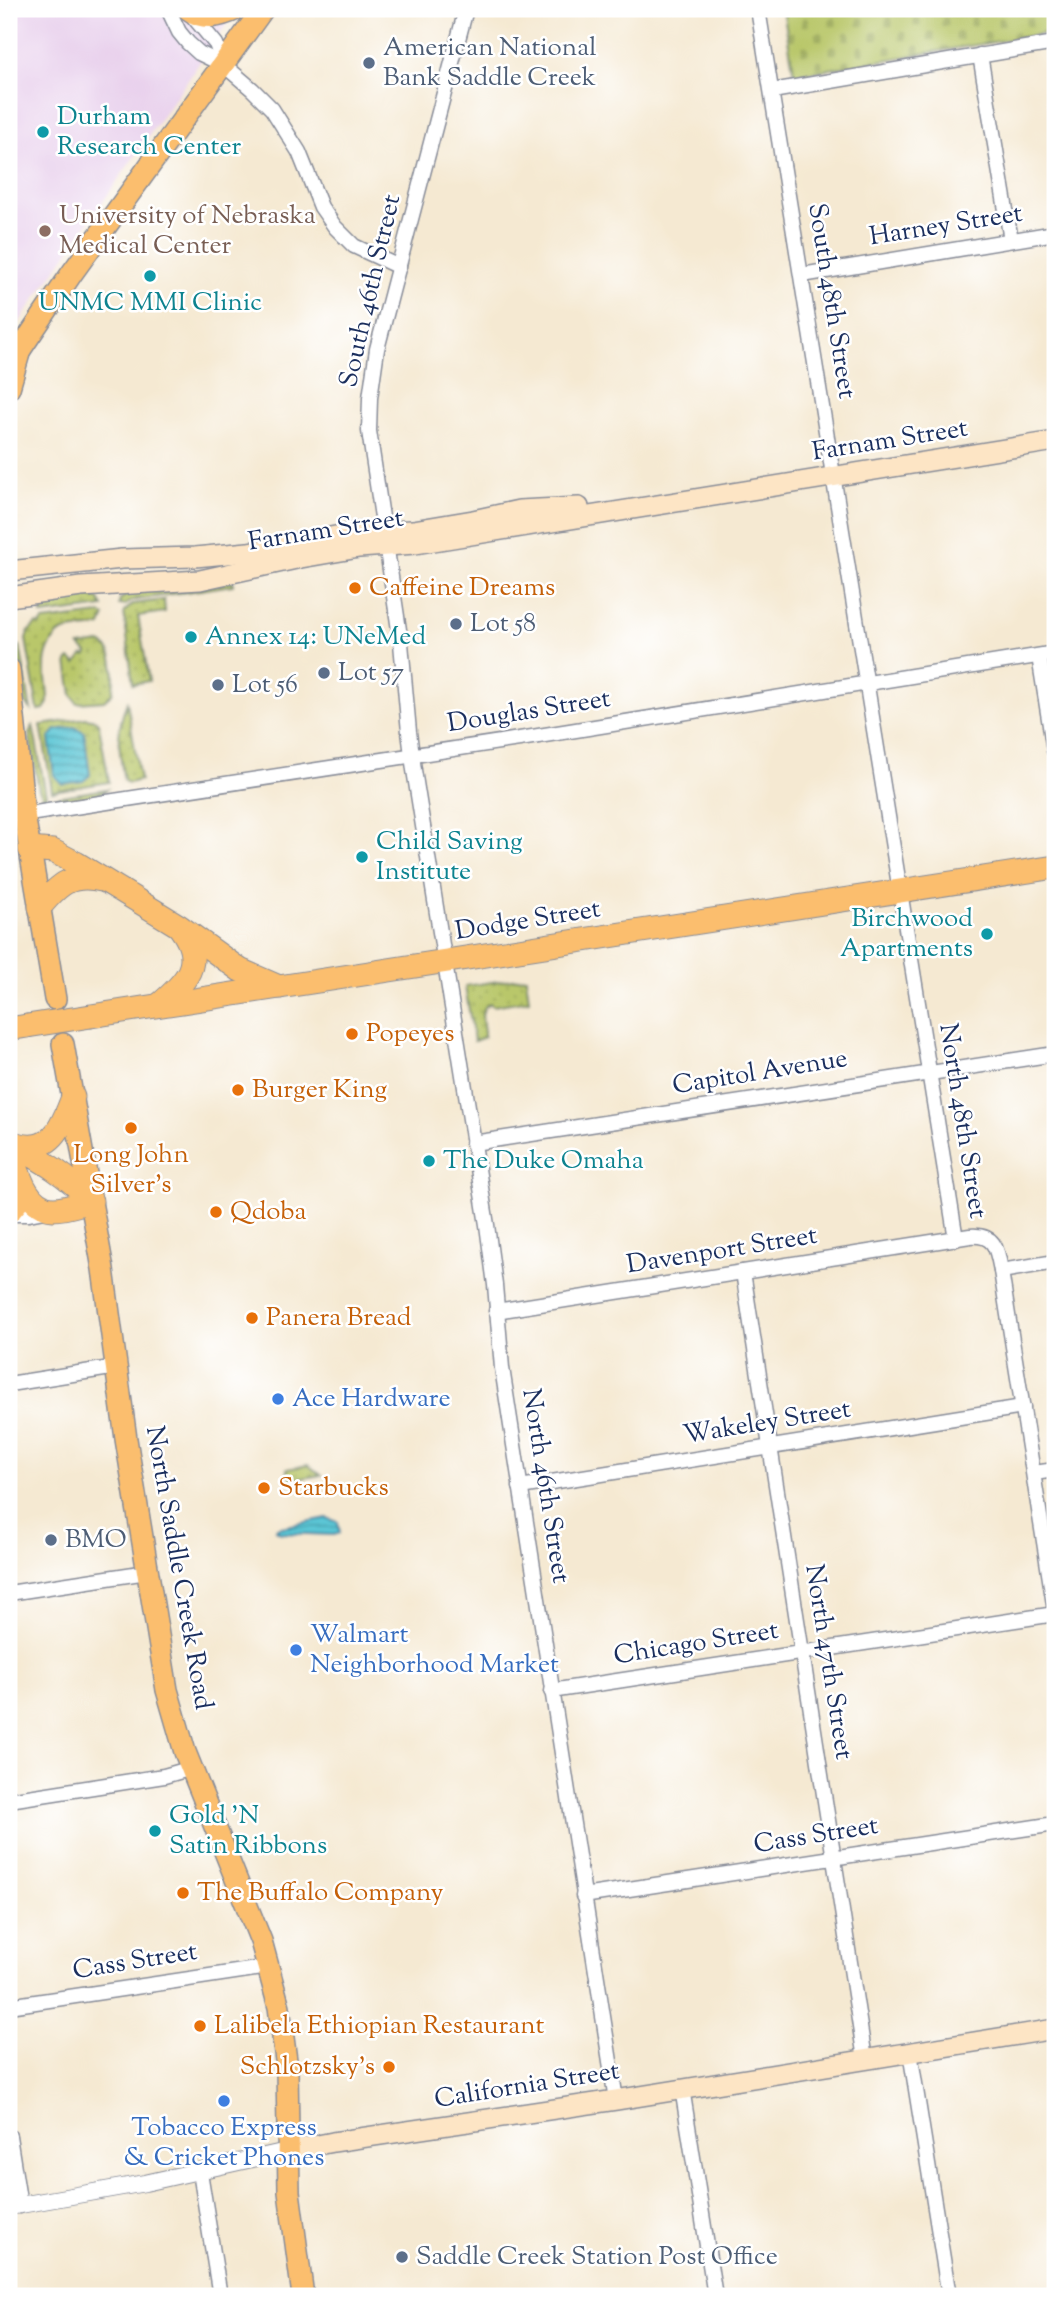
<svg xmlns="http://www.w3.org/2000/svg" width="1064" height="2305" font-family="'Sorts Mill Goudy',serif">
<style>
.built{fill:#e9d2ed}
.grass{fill:url(#grass-dots);stroke:#6a7b64;stroke-width:2}
.cemetery{fill:url(#cemetery-stones);stroke:#6a7b64;stroke-width:2}
.water{fill:url(#water-rules);stroke:#3b7a9a;stroke-width:2}
.lines{fill:none;stroke-linecap:round;stroke-linejoin:round}
.minor-casing{stroke:#888c98;stroke-width:17}
.tertiary-casing{stroke:#888c98;stroke-width:18}
.secondary-casing{stroke:#888c98;stroke-width:22}
.primary-casing{stroke:#888c98;stroke-width:24}
.trunk-casing{stroke:#888c98;stroke-width:25}
.minor{stroke:#fff;stroke-width:14}
.tertiary{stroke:#fff;stroke-width:16}
.secondary{stroke:#fde5c5;stroke-width:19}
.primary{stroke:#fbbe6e;stroke-width:21}
.trunk{stroke:#fbbe6e;stroke-width:23}
.trunk-bridge-casing{stroke:#888c98;stroke-width:25;stroke-linecap:butt}
.trunk-bridge{stroke:#fbbe6e;stroke-width:23}
.service-dot{fill:#5c6f8a;stroke:#fff;stroke-width:2.5}
.culture-dot{fill:#0f9aa8;stroke:#fff;stroke-width:2.5}
.education-dot{fill:#8d6e63;stroke:#fff;stroke-width:2.5}
.food-dot{fill:#e8710a;stroke:#fff;stroke-width:2.5}
.shop-dot{fill:#3f7fe0;stroke:#fff;stroke-width:2.5}
.labels{text-anchor:middle;dominant-baseline:central;stroke-width:5;stroke-linejoin:round;paint-order:stroke}
.service-label{font-size:26px;fill:#4e5e75;stroke:#fff;text-anchor:start}
.culture-label{font-size:26px;fill:#0d838f;stroke:#fff;text-anchor:start}
.education-label{font-size:26px;fill:#785e54;stroke:#fff;text-anchor:start}
.street-label{font-size:26px;fill:#1b2f5e;stroke:#fff}
.food-label{font-size:26px;fill:#c56008;stroke:#fff;text-anchor:start}
.shop-label{font-size:26px;fill:#366cbe;stroke:#fff;text-anchor:start}
</style>
<defs>
<pattern id="grass-dots" width="8" height="8" patternUnits="userSpaceOnUse" patternTransform="scale(1.75)"><rect width="8" height="8" fill="#b9c76a"/><path d="M2 2h.1M6 6h.1" fill="none" stroke="#9eab5e" stroke-width="1.8" stroke-linecap="round"/></pattern>
<pattern id="cemetery-stones" width="16" height="16" patternUnits="userSpaceOnUse" patternTransform="scale(1.75)"><rect width="16" height="16" fill="#b9c76a"/><path d="M2 7V4a2 2 0 0 1 4 0v3zM10 15v-3a2 2 0 0 1 4 0v3z" fill="#9eab5e"/></pattern>
<pattern id="water-rules" width="6" height="5" patternUnits="userSpaceOnUse" patternTransform="scale(1.75)"><rect width="6" height="5" fill="#5bc6d5"/><path d="M0 2.5h6" fill="none" stroke="#4aa1b0"/></pattern>
</defs>
<rect width="100%" height="100%" fill="#fff"/>
<filter id="ink" filterUnits="userSpaceOnUse"><feTurbulence type="fractalNoise" baseFrequency=".0143" numOctaves="2"/><feDisplacementMap in="SourceGraphic" scale="14" xChannelSelector="R" yChannelSelector="G"/><feConvolveMatrix kernelMatrix="1 2 1 2 8 2 1 2 1" color-interpolation-filters="sRGB"/></filter>
<filter id="wash" filterUnits="userSpaceOnUse"><feTurbulence type="fractalNoise" baseFrequency=".00686" numOctaves="4" result="noise"/><feDisplacementMap in="SourceGraphic" scale="28" xChannelSelector="R" yChannelSelector="G"/><feGaussianBlur stdDeviation="1.57" result="paint"/><feColorMatrix in="noise" values="0 0 0 0 0 0 0 0 0 0 0 0 0 0 0 0 0 1.4 0 .05"/><feComposite in="paint" operator="in"/></filter>
<g filter="url(#wash)">
<rect width="100%" height="100%" fill="#f5e9d2"/>
<path class="built" d="M9,9H237L9,337Z"/>
<g class="grass">
<path d="M233,581V585L134,600L125,605H119L120,599L130,593Z"/>
<path d="M92,596L99,599L103,607L42,615L41,602Z"/>
<path d="M164,600L165,612L138,616L149,681L133,684L124,612L133,604Z"/>
<path d="M100,614L105,616L101,626C89,630 74,627 62,632C57,634 54,639 51,644C39,665 49,681 48,703L44,709L38,710L26,639L29,631L36,624L40,625L43,621Z"/>
<path d="M100,643C116,648 115,679 112,694L104,701L77,703L72,695L67,662L70,659L76,664L83,655L86,656L88,654L80,646Z"/>
<path d="M20,646L30,705L31,709L25,703L15,647Z"/>
<path d="M127,702L140,780L129,783L124,781C119,748 115,733 127,702Z"/>
<path d="M86,718L96,720L99,725L109,782L52,791L41,725Z"/>
<path d="M33,726L46,795L44,798L39,790L29,733Z"/>
<path d="M107,789C98,799 61,803 48,800L50,798Z"/>
<path d="M526,977L529,1000L493,1006L490,1003C476,1011 485,1024 484,1037L474,1041L465,986Z"/>
<path d="M308,1465L321,1475L289,1480L287,1469Z"/>
</g>
<path class="cemetery" d="M783,9H1055V32L794,75Z"/>
<g class="water">
<path d="M74,727L84,732L90,775L83,781L62,784L54,775L49,738L56,730Z"/>
<path d="M327,1518L338,1522L340,1533L334,1535L281,1533L276,1530L277,1528Z"/>
</g>
</g>
<g filter="url(#ink)">
<g class="lines">
<defs>
<g id="minor">
<path d="M168,9L179,32L188,43L199,53L224,65L252,89L272,109L299,152L321,207L335,227L354,246L399,267"/>
<path d="M466,9L377,349L370,398L369,431L401,643L409,732L414,770L487,1225L495,1285L502,1368L616,2100"/>
<path d="M758,9L956,1239"/>
<path d="M191,14L216,44L224,65"/>
<path d="M980,55L1011,240"/>
<path d="M772,91L1055,43"/>
<path d="M802,275L1055,233"/>
<path d="M1039,656L1054,751"/>
<path d="M9,817L526,738L1055,653"/>
<path d="M473,1143L1055,1054"/>
<path d="M9,1214H29L49,1210"/>
<path d="M1001,1271L1055,1262"/>
<path d="M743,1272L865,2059"/>
<path d="M496,1311L970,1236C996,1234 997,1250 1001,1271L1055,1611"/>
<path d="M9,1384L117,1367"/>
<path d="M1034,1473L1055,1470"/>
<path d="M520,1487L1023,1407"/>
<path d="M9,1593L147,1572"/>
<path d="M551,1691L1055,1614"/>
<path d="M9,1800L164,1776L192,1768"/>
<path d="M583,1896L1055,1824"/>
<path d="M9,2006L269,1967"/>
<path d="M910,2052L949,2296"/>
<path d="M682,2088L715,2296"/>
<path d="M9,2136L20,2206"/>
<path d="M200,2172L220,2296"/>
</g>
<path id="tertiary" d="M9,2207L145,2183L287,2151"/>
<g id="secondary">
<path d="M9,571L122,559L195,557L248,552L357,532L413,530L473,520L519,510L579,507"/>
<path d="M9,597L81,587L200,580L301,558L359,548L415,544L1055,441"/>
<path d="M287,2151L333,2142L616,2100L1055,2029"/>
</g>
<g id="primary">
<path d="M188,9C204,21 220,17 237,9"/>
<path d="M9,388L20,350L28,338L72,273L263,9"/>
<path d="M9,669L24,814L55,999"/>
<path d="M63,1044L103,1269L126,1439L167,1690L185,1752L261,1941L279,2007L287,2068L289,2192L303,2296"/>
</g>
<g id="trunk">
<path d="M30,849L53,851L76,863L179,926L240,970L279,987"/>
<path d="M40,907C59,884 71,873 102,880"/>
<path d="M159,1005C185,983 206,963 181,929"/>
<path d="M91,1016L1055,867"/>
<path d="M9,1029L27,1026"/>
<path d="M9,1142C39,1159 68,1175 91,1201C79,1204 66,1209 53,1209C24,1208 17,1166 9,1145"/>
<path d="M13,1143C51,1156 62,1127 73,1097"/>
<path d="M9,1211L20,1198L23,1186"/>
</g>
</defs>
<use href="#minor" class="minor-casing"/>
<use href="#tertiary" class="tertiary-casing"/>
<use href="#secondary" class="secondary-casing"/>
<use href="#primary" class="primary-casing"/>
<use href="#trunk" class="trunk-casing"/>
<use href="#minor" class="minor"/>
<use href="#tertiary" class="tertiary"/>
<use href="#secondary" class="secondary"/>
<use href="#primary" class="primary"/>
<use href="#trunk" class="trunk"/>
<defs>
<path id="trunk-bridge" d="M27,1026L91,1016"/>
</defs>
<use href="#trunk-bridge" class="trunk-bridge-casing"/>
<use href="#trunk-bridge" class="trunk-bridge"/>
</g>
</g>
<g class="service-dot">
<circle cx="369" cy="63" r="7"/>
<circle cx="456" cy="624" r="7"/>
<circle cx="324" cy="673" r="7"/>
<circle cx="218" cy="685" r="7"/>
<circle cx="51" cy="1540" r="7"/>
<circle cx="402" cy="2257" r="7"/>
</g>
<g class="culture-dot">
<circle cx="43" cy="132" r="7"/>
<circle cx="150" cy="276" r="7"/>
<circle cx="191" cy="637" r="7"/>
<circle cx="362" cy="857" r="7"/>
<circle cx="987" cy="934" r="7"/>
<circle cx="429" cy="1161" r="7"/>
<circle cx="155" cy="1831" r="7"/>
</g>
<circle class="education-dot" cx="45" cy="231" r="7"/>
<g class="food-dot">
<circle cx="355" cy="588" r="7"/>
<circle cx="352" cy="1034" r="7"/>
<circle cx="238" cy="1090" r="7"/>
<circle cx="131" cy="1128" r="7"/>
<circle cx="216" cy="1212" r="7"/>
<circle cx="252" cy="1318" r="7"/>
<circle cx="264" cy="1488" r="7"/>
<circle cx="183" cy="1893" r="7"/>
<circle cx="200" cy="2026" r="7"/>
<circle cx="389" cy="2067" r="7"/>
</g>
<g class="shop-dot">
<circle cx="278" cy="1399" r="7"/>
<circle cx="296" cy="1650" r="7"/>
<circle cx="224" cy="2101" r="7"/>
</g>
<g class="labels">
<g class="service-label">
<text x="383" y="48">American National<tspan x="383" dy="30">Bank Saddle Creek</tspan></text>
<text x="470" y="624">Lot 58</text>
<text x="338" y="673">Lot 57</text>
<text x="232" y="685">Lot 56</text>
<text x="65" y="1540">BMO</text>
<text x="416" y="2257">Saddle Creek Station Post Office</text>
</g>
<g class="culture-label">
<text x="57" y="117">Durham<tspan x="57" dy="30">Research Center</tspan></text>
<text x="150" y="303" text-anchor="middle">UNMC MMI Clinic</text>
<text x="205" y="637">Annex 14: UNeMed</text>
<text x="376" y="842">Child Saving<tspan x="376" dy="30">Institute</tspan></text>
<text x="973" y="919" text-anchor="end">Birchwood<tspan x="973" dy="30">Apartments</tspan></text>
<text x="443" y="1161">The Duke Omaha</text>
<text x="169" y="1816">Gold 'N<tspan x="169" dy="30">Satin Ribbons</tspan></text>
</g>
<g class="education-label">
<text x="59" y="216">University of Nebraska<tspan x="59" dy="30">Medical Center</tspan></text>
</g>
<g class="street-label">
<text transform="translate(946 226) rotate(-9)">Harney Street</text>
<text transform="translate(371 291) rotate(-77)">South 46th Street</text>
<text transform="translate(831 301) rotate(81)">South 48th Street</text>
<text transform="translate(890 441) rotate(-9)">Farnam Street</text>
<text transform="translate(326 531) rotate(-9)">Farnam Street</text>
<text transform="translate(529 712) rotate(-9)">Douglas Street</text>
<text transform="translate(528 921) rotate(-9)">Dodge Street</text>
<text transform="translate(760 1073) rotate(-9)">Capitol Avenue</text>
<text transform="translate(962 1121) rotate(81)">North 48th Street</text>
<text transform="translate(722 1251) rotate(-9)">Davenport Street</text>
<text transform="translate(767 1423) rotate(-9)">Wakeley Street</text>
<text transform="translate(545 1486) rotate(81)">North 46th Street</text>
<text transform="translate(178 1568) rotate(80)">North Saddle Creek Road</text>
<text transform="translate(696 1644) rotate(-9)">Chicago Street</text>
<text transform="translate(828 1662) rotate(81)">North 47th Street</text>
<text transform="translate(816 1836) rotate(-9)">Cass Street</text>
<text transform="translate(135 1962) rotate(-9)">Cass Street</text>
<text transform="translate(527 2086) rotate(-9)">California Street</text>
</g>
<g class="food-label">
<text x="369" y="588">Caffeine Dreams</text>
<text x="366" y="1034">Popeyes</text>
<text x="252" y="1090">Burger King</text>
<text x="131" y="1155" text-anchor="middle">Long John<tspan x="131" dy="30">Silver's</tspan></text>
<text x="230" y="1212">Qdoba</text>
<text x="266" y="1318">Panera Bread</text>
<text x="278" y="1488">Starbucks</text>
<text x="197" y="1893">The Buffalo Company</text>
<text x="214" y="2026">Lalibela Ethiopian Restaurant</text>
<text x="375" y="2067" text-anchor="end">Schlotzsky's</text>
</g>
<g class="shop-label">
<text x="292" y="1399">Ace Hardware</text>
<text x="310" y="1635">Walmart<tspan x="310" dy="30">Neighborhood Market</tspan></text>
<text x="224" y="2128" text-anchor="middle">Tobacco Express<tspan x="224" dy="30">&amp; Cricket Phones</tspan></text>
</g>
</g>
<rect width="1064" height="2305" fill="none" stroke="#fff" stroke-width="35"/>
</svg>
